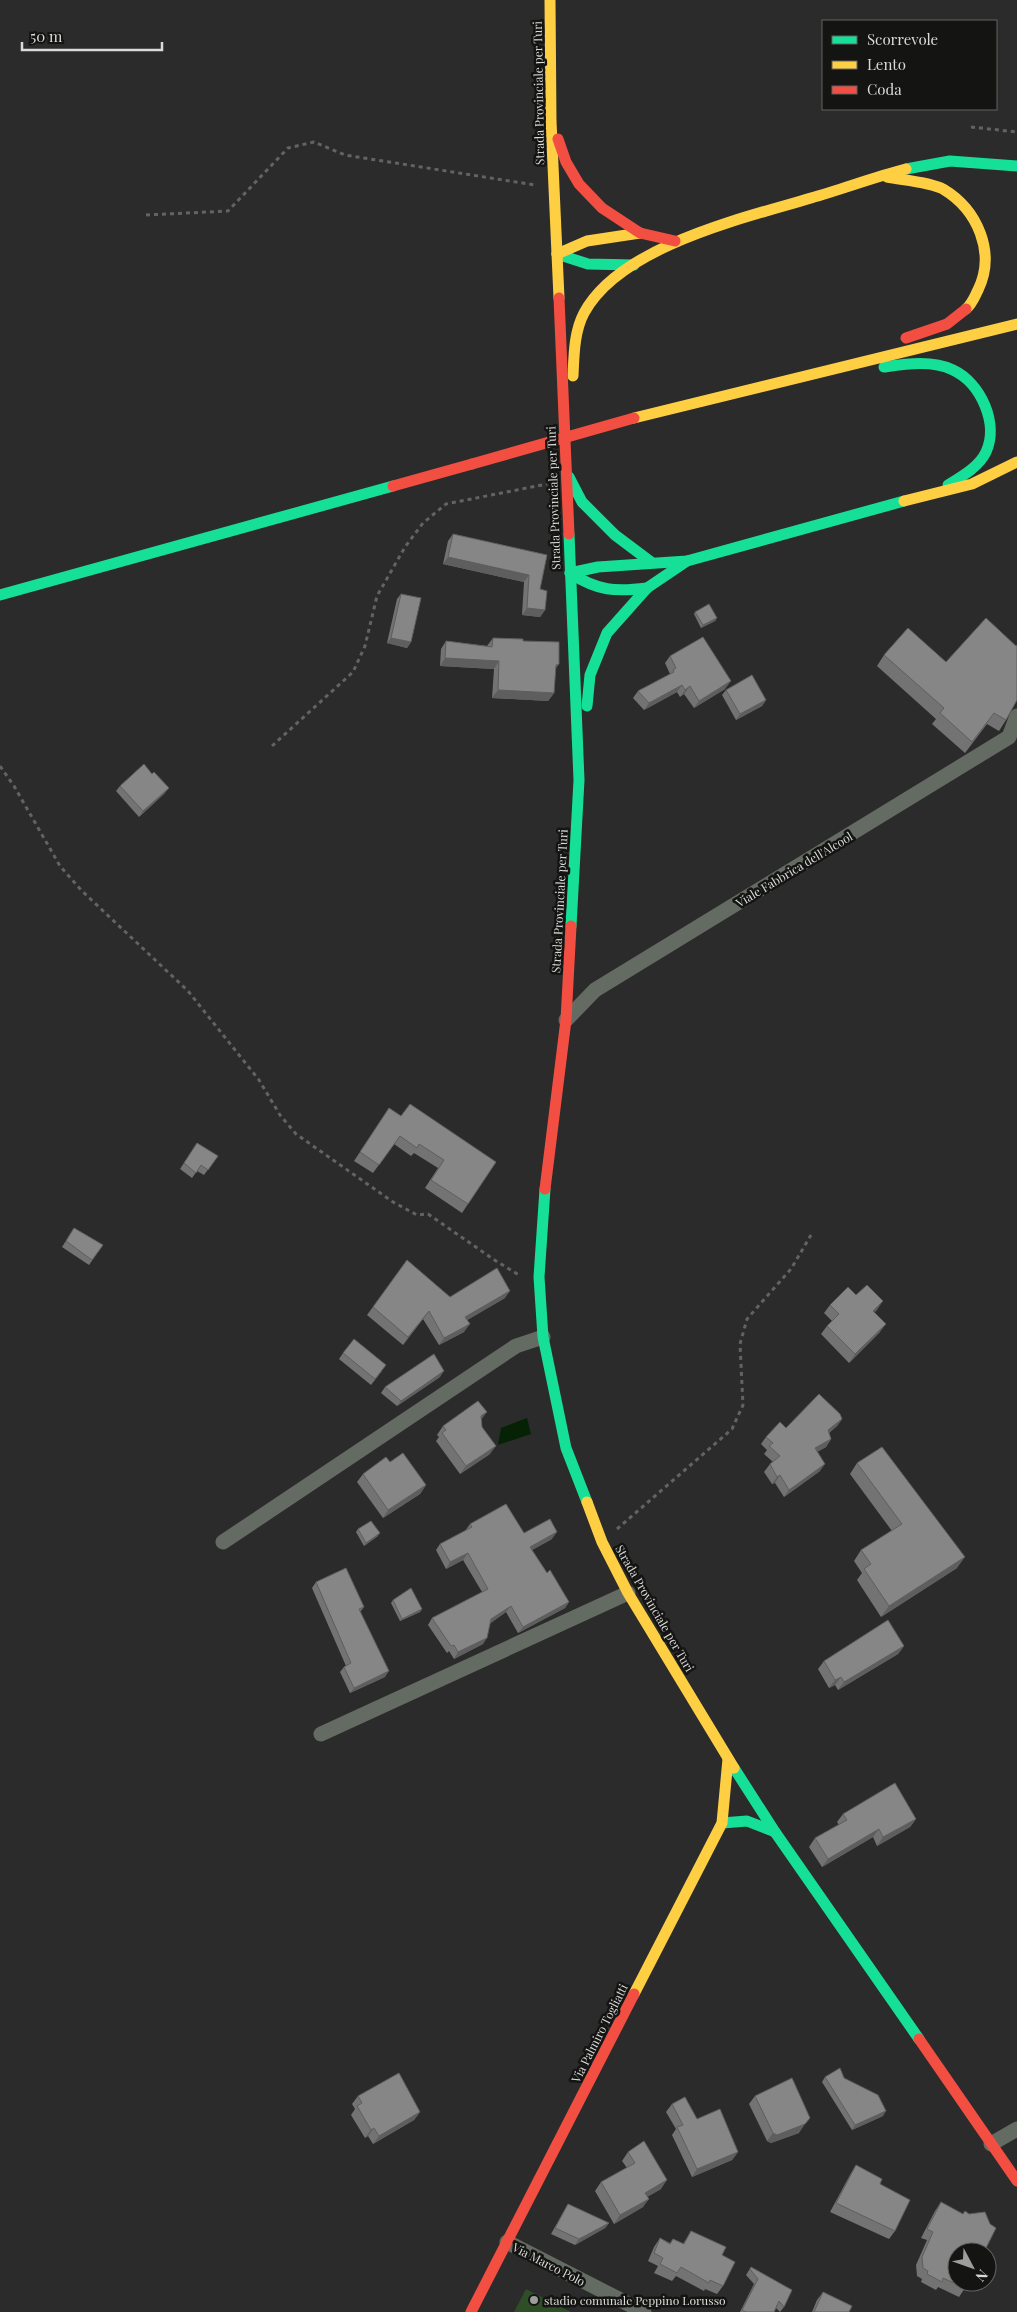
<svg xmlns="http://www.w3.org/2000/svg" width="1017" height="2312" font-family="'Playfair Display',serif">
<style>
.green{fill:#2e4e28}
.water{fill:#062204}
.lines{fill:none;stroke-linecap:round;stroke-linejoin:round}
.path{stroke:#61655f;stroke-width:3;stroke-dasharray:4 4;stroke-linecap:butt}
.street{stroke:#646b62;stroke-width:15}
.fast{stroke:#16e098;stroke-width:11}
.slow{stroke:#ffcf43;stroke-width:11}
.jam{stroke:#f24e42;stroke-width:11}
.jam-bridge{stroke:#f24e42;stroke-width:11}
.wall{fill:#727372}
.shaded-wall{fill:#5d5e5d}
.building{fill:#858685;stroke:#5d5e5d}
.poi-dot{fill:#9d9d9c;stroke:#141413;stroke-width:2}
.labels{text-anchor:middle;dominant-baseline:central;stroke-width:5;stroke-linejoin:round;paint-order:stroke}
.street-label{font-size:12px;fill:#dadbd9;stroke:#141413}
.poi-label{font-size:12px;fill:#dadbd9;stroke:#141413;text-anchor:start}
</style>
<rect width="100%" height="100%" fill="#2b2b2b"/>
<path class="green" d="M526,2289L571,2312H514Z"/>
<path class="water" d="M527,1418L531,1434L498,1445L501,1428Z"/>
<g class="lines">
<g class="path">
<path d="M971,127L1017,132"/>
<path d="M146,215L228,211L288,148L314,142L345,155L535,185"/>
<path d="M272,746L353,672L365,646L377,596L405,547L423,523L446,504L547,484"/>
<path d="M0,766L14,786L60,866L81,890L188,991L259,1080L280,1115L296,1134L393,1202L417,1215L428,1214L496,1261L519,1275"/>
<path d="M617,1529L732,1429L743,1405L740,1344L747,1319L791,1269L811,1235"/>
</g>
<g class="street">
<path d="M566,1020L595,990L1009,737L1017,716"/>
<path d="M223,1542L516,1346L543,1337"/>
<path d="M321,1734L628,1593"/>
<path d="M991,2144L1017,2129"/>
<path d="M507,2242L644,2312"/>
</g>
<g class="fast">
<path d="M906,169L950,161L1017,166"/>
<path d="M557,254L588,264L634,265"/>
<path d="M884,367C906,364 932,360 953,370C981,383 999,424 986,452C979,467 961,477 948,485"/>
<path d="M569,477L582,502L615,535L651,562"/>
<path d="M569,534L579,780L571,926"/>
<path d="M570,573L598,567L687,561L904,501"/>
<path d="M570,573C598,591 615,592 647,588"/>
<path d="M0,595L393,486"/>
<path d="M587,706L590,675L607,633L647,588L687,561"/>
<path d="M545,1189L539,1277L543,1337L566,1448L587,1502"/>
<path d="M734,1768L775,1832L919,2039"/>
<path d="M722,1823L747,1821L775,1832"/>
</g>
<g class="slow">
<path d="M550,0L551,121L559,298"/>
<path d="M887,177C902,180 930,182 943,189C978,210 996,253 978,290C974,298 972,304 966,309"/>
<path d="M557,254L587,241L640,233"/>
<path d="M573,376C574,355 574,332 584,313C620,246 744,218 811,198C843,189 874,177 906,169"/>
<path d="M634,418L1017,324"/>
<path d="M904,501L972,484L1017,462"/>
<path d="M587,1502L602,1542L628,1593L734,1768"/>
<path d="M634,1994L722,1823L728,1759"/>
</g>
<g class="jam">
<path d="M558,139L566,162L579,184L602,208L640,233L675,241"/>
<path d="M559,298L569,534"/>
<path d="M906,338L947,324L966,309"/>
<path d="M393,486L472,464"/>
<path d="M545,1189L566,1020L571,926"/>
<path d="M919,2039L1017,2181"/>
<path d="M471,2312L634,1994"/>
</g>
<path class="jam-bridge" d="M472,464L634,418"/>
</g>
<g class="wall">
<path d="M453,534L547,555L540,589L545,610L540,617L522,615L524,582L443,564L448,541Z"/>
<path d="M401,594L411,642L407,648L387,643L397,599Z"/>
<path d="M695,612L717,618L715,621L701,628L694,614Z"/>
<path d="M908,628L1006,720L999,731L987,724L965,753L932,724L936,719L877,666L884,655Z"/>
<path d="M493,638L523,641L559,664L555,669L554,693L548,701L492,698L494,669L440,666L441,649L446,641L487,646Z"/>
<path d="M670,656L725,689L694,708L684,694L680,697L677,692L644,710L633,698L638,691L670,674L665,663Z"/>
<path d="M726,690L766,700L762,706L736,720L722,695Z"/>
<path d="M120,786L165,793L139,817L116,791Z"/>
<path d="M389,1108L401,1116L496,1162L462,1213L425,1188L438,1168L414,1153L411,1156L394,1144L373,1173L354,1161Z"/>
<path d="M197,1143L218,1156L204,1175L197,1171L192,1178L180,1169Z"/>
<path d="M74,1228L103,1245L89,1265L62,1247Z"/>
<path d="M407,1260L450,1297L505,1298L467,1320L464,1332L439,1345L423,1319L403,1345L367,1315Z"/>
<path d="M856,1295L877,1310L874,1312L880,1332L849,1363L821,1334L827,1326L832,1321L824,1313L830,1305Z"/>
<path d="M343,1353L382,1371L371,1385L339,1359Z"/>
<path d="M440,1377L397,1406L381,1393L385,1387Z"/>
<path d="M842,1419L837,1426L829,1433L831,1439L826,1447L817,1452L820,1471L784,1497L775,1483L772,1484L764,1472L770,1464L773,1462L764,1454L767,1450L761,1444L766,1437L786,1428Z"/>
<path d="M482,1420V1427L490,1454L460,1474L436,1441L439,1437L437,1435L443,1426Z"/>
<path d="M390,1462L426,1485L420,1494L383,1518L357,1482L363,1474Z"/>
<path d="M857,1463L957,1568L881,1617L857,1580L862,1573L854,1561L861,1550L892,1531L850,1474Z"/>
<path d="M470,1524L552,1539L532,1550L547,1573L569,1602L565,1608L518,1633L506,1612L490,1623L483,1644L454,1659L449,1651L447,1653L428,1625L432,1618L482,1592L463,1560L446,1569L436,1550L440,1544L465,1531Z"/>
<path d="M358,1529L378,1536L364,1546L356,1532Z"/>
<path d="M316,1582L364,1607L360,1612L385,1677L350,1693L340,1672L344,1667L346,1666L312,1588Z"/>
<path d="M393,1600L422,1609L420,1612L400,1621L391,1603Z"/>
<path d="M904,1646L898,1654L838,1690L835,1685L829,1688L818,1669L824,1661Z"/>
<path d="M843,1814L916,1819L910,1827L877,1846L873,1837L822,1867L809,1847L815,1838L839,1825L837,1822Z"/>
<path d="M825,2077L844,2078L883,2116L852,2130L822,2082Z"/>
<path d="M358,2096L420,2112L414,2120L373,2144L368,2136L365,2138L351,2115L355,2109L352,2104Z"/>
<path d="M755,2096L799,2133L771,2143L767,2141L749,2104Z"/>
<path d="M672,2104L697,2119L738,2152L732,2160L692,2177L672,2135L676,2129L666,2112Z"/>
<path d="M628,2152L661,2189L647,2197L643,2207L614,2224L595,2191L601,2182L627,2168L622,2161Z"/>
<path d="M856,2165L880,2184L895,2231L889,2239L830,2212L851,2173Z"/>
<path d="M941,2202L965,2288L959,2297L938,2287L936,2290L921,2282L922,2279L917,2276L916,2265L927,2240L921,2238L935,2211Z"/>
<path d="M568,2204L609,2223L605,2228L575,2245L551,2234Z"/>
<path d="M691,2231L722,2255L723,2286L717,2294L705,2289L704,2291L676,2276L672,2281L654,2273L658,2266L648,2261L654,2247L660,2238L670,2243L673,2239L683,2244Z"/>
<path d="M751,2267L784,2307L780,2312L776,2308L774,2312H740L754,2284L746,2275Z"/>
<path d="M823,2292L849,2312H812L817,2300Z"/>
</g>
<g class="shaded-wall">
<path d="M448,557L529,575L524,582L443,564Z"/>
<path d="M527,608L545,610L540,617L522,615Z"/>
<path d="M717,618L715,621L701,628L703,625Z"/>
<path d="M391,638L411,642L407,648L387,643Z"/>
<path d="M445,658L499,661L494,669L440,666Z"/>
<path d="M731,681L725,689L694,708L699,701Z"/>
<path d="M682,685L677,692L644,710L649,703Z"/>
<path d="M690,686L684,694L680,697L685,690Z"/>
<path d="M498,690L554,693L548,701L492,698Z"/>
<path d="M766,700L762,706L736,720L740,714Z"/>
<path d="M169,788L165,793L139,817L143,811Z"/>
<path d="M510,1291L505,1298L459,1325L465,1317Z"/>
<path d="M883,1301L877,1310L867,1319L873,1311Z"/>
<path d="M429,1311L423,1319L403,1345L408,1337Z"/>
<path d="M470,1324L464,1332L439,1345L444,1338Z"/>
<path d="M886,1324L880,1332L849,1363L855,1354Z"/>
<path d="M444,1371L440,1377L397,1406L401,1401Z"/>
<path d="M487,1412L481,1420V1416Z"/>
<path d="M842,1419L837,1426L823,1438L828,1430Z"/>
<path d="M831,1439L826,1447L810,1456L815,1448Z"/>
<path d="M496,1446L490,1454L460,1474L466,1466Z"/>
<path d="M825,1464L820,1471L784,1497L789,1490Z"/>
<path d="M780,1475L775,1483L772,1484L777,1477Z"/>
<path d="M426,1485L420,1494L383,1518L388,1510Z"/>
<path d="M557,1532L552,1539L525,1554L530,1547Z"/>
<path d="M380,1533L378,1536L364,1546L366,1543Z"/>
<path d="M468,1553L463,1560L446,1569L450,1562Z"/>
<path d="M965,1557L957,1568L881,1617L889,1606Z"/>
<path d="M569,1602L565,1608L518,1633L523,1627Z"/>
<path d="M511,1606L506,1612L487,1626L491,1619Z"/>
<path d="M422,1609L420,1612L400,1621L402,1619Z"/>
<path d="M487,1638L483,1644L454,1659L458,1652Z"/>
<path d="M904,1646L898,1654L838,1690L844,1682Z"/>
<path d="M389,1671L385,1677L350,1693L354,1688Z"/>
<path d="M841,1677L835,1685L829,1688L835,1680Z"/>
<path d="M916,1819L910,1827L877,1846L883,1837Z"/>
<path d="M879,1829L873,1837L822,1867L828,1859Z"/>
<path d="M886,2111L883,2116L852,2130L855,2125Z"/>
<path d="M420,2112L414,2120L373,2144L379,2136Z"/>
<path d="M805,2124L799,2133L771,2143L767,2141L773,2133Z"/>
<path d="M374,2128L368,2136L365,2138L371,2130Z"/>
<path d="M738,2152L732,2160L692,2177L697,2169Z"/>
<path d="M667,2180L661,2189L639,2201L645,2193Z"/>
<path d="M649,2199L643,2207L614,2224L620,2215Z"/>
<path d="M609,2223L605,2228L575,2245L579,2239Z"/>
</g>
<g class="building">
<path d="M453,534L547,555L540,589L547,591L545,610L527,608L529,575L448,557Z"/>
<path d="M401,594L421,598L411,642L391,638Z"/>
<path d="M709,604L717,618L703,625L695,612Z"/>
<path d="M986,618L1016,646L1017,645V700L1006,720L994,713L972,742L940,713L944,708L884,655L908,628L946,662Z"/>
<path d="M703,637L731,681L699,701L690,686L685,690L682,685L649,703L638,691L674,672L673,670L676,668L670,656Z"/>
<path d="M493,638L523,639V641L559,642V664L556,665L554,693L498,690L499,661L445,658L446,641L492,647Z"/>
<path d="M752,675L766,700L740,714L726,690Z"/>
<path d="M144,764L152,774L154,772L169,788L143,811L120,786Z"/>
<path d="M410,1104L496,1162L468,1204L431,1180L444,1160L419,1144L417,1148L400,1136L379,1165L360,1152L389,1108L401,1116Z"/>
<path d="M197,1143L218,1156L208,1170L201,1165L196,1173L184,1163Z"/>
<path d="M74,1228L103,1245L92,1260L66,1241Z"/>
<path d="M407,1260L450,1297L497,1268L510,1291L465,1317L470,1324L444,1338L429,1311L408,1337L373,1307Z"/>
<path d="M867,1285L883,1301L873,1311L886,1324L855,1354L827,1326L839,1314L830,1305L848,1287L856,1295Z"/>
<path d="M354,1339L386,1365L375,1379L343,1353Z"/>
<path d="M434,1354L444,1371L401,1401L385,1387Z"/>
<path d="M819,1394L840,1414L842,1419L828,1430L831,1439L815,1448L825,1464L789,1490L780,1475L777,1477L770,1464L780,1456L769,1446L773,1443L766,1437L780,1422L786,1428Z"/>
<path d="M478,1401L487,1412L481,1416L482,1427L496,1446L466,1466L442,1433L446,1430L443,1426Z"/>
<path d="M882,1447L965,1557L889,1606L864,1569L871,1564L861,1550L902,1524L857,1463Z"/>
<path d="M403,1453L426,1485L388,1510L363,1474L386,1457L390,1462Z"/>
<path d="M506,1504L524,1533L550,1519L557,1532L530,1547L547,1573L550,1570L569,1602L523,1627L511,1606L491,1619L487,1638L458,1652L454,1645L451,1646L432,1618L488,1589L468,1553L450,1562L440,1544L472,1527L470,1524Z"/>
<path d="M371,1521L380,1533L366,1543L358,1529Z"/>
<path d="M346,1568L364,1607L359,1609L389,1671L354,1688L344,1667L351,1663L316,1582Z"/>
<path d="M411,1588L422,1609L402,1619L393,1600Z"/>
<path d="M888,1620L904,1646L844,1682L841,1677L835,1680L824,1661Z"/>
<path d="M895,1783L916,1819L883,1837L879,1829L828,1859L815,1838L847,1820L843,1814Z"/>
<path d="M840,2068L844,2078L878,2095L886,2111L855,2125L825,2077Z"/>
<path d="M399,2073L420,2112L379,2136L374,2128L371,2130L357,2106L362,2103L358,2096Z"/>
<path d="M792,2078L810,2118L805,2124L777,2135L773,2133L755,2096Z"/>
<path d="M685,2097L697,2119L720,2109L738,2152L697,2169L677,2127L683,2125L672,2104Z"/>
<path d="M644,2141L667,2180L645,2193L649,2199L620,2215L601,2182L635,2163L628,2152Z"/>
<path d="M856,2165L882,2179L880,2184L910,2200L895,2231L836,2203Z"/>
<path d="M941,2202L963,2214L965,2211L969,2214L985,2212L990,2224L996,2228L984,2252H957V2282H968L965,2288L943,2278L942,2282L927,2274L928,2271L923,2268L922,2257L933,2232L927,2229Z"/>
<path d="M568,2204L609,2223L579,2239L555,2228Z"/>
<path d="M691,2231L726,2247L722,2255L735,2262L723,2286L710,2280L709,2283L681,2267L677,2273L660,2264L663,2258L654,2253L660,2238L670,2244L673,2239L684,2244Z"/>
<path d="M751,2267L792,2290L784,2307L779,2301L774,2312H746L742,2310L758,2279L750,2269Z"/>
<path d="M823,2292L852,2306L849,2312H814Z"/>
</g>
<circle class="poi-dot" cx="534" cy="2300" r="5"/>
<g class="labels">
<g class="street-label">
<text transform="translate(538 93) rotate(-91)">Strada Provinciale per Turi</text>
<text transform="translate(553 498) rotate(-92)">Strada Provinciale per Turi</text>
<text transform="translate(794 869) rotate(-31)">Viale Fabbrica dell'Alcool</text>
<text transform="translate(559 901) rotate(-87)">Strada Provinciale per Turi</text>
<text transform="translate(655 1608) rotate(60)">Strada Provinciale per Turi</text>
<text transform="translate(599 2033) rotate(-63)">Via Palmiro Togliatti</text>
<text transform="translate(549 2264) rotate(27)">Via Marco Polo</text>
</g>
<g class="poi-label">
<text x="544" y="2300">stadio comunale Peppino Lorusso</text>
</g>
</g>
<rect x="822" y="20" width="175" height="90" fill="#141413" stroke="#636462"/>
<rect x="832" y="36" width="25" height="8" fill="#16e098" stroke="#636462"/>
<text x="867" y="45" font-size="15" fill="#dadbd9">Scorrevole</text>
<rect x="832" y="61" width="25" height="8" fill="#ffcf43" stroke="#636462"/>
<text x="867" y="70" font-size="15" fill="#dadbd9">Lento</text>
<rect x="832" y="86" width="25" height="8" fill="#f24e42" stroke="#636462"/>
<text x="867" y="95" font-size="15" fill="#dadbd9">Coda</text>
<g transform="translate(972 2267) rotate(131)"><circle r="24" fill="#141413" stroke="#636462"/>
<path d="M0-4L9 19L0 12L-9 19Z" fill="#9d9d9c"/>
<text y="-8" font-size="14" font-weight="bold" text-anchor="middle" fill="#dadbd9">N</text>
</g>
<path d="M22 42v8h140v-8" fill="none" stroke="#dadbd9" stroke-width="2.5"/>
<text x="30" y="42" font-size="15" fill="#dadbd9" stroke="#141413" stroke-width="4" paint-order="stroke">50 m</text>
</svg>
